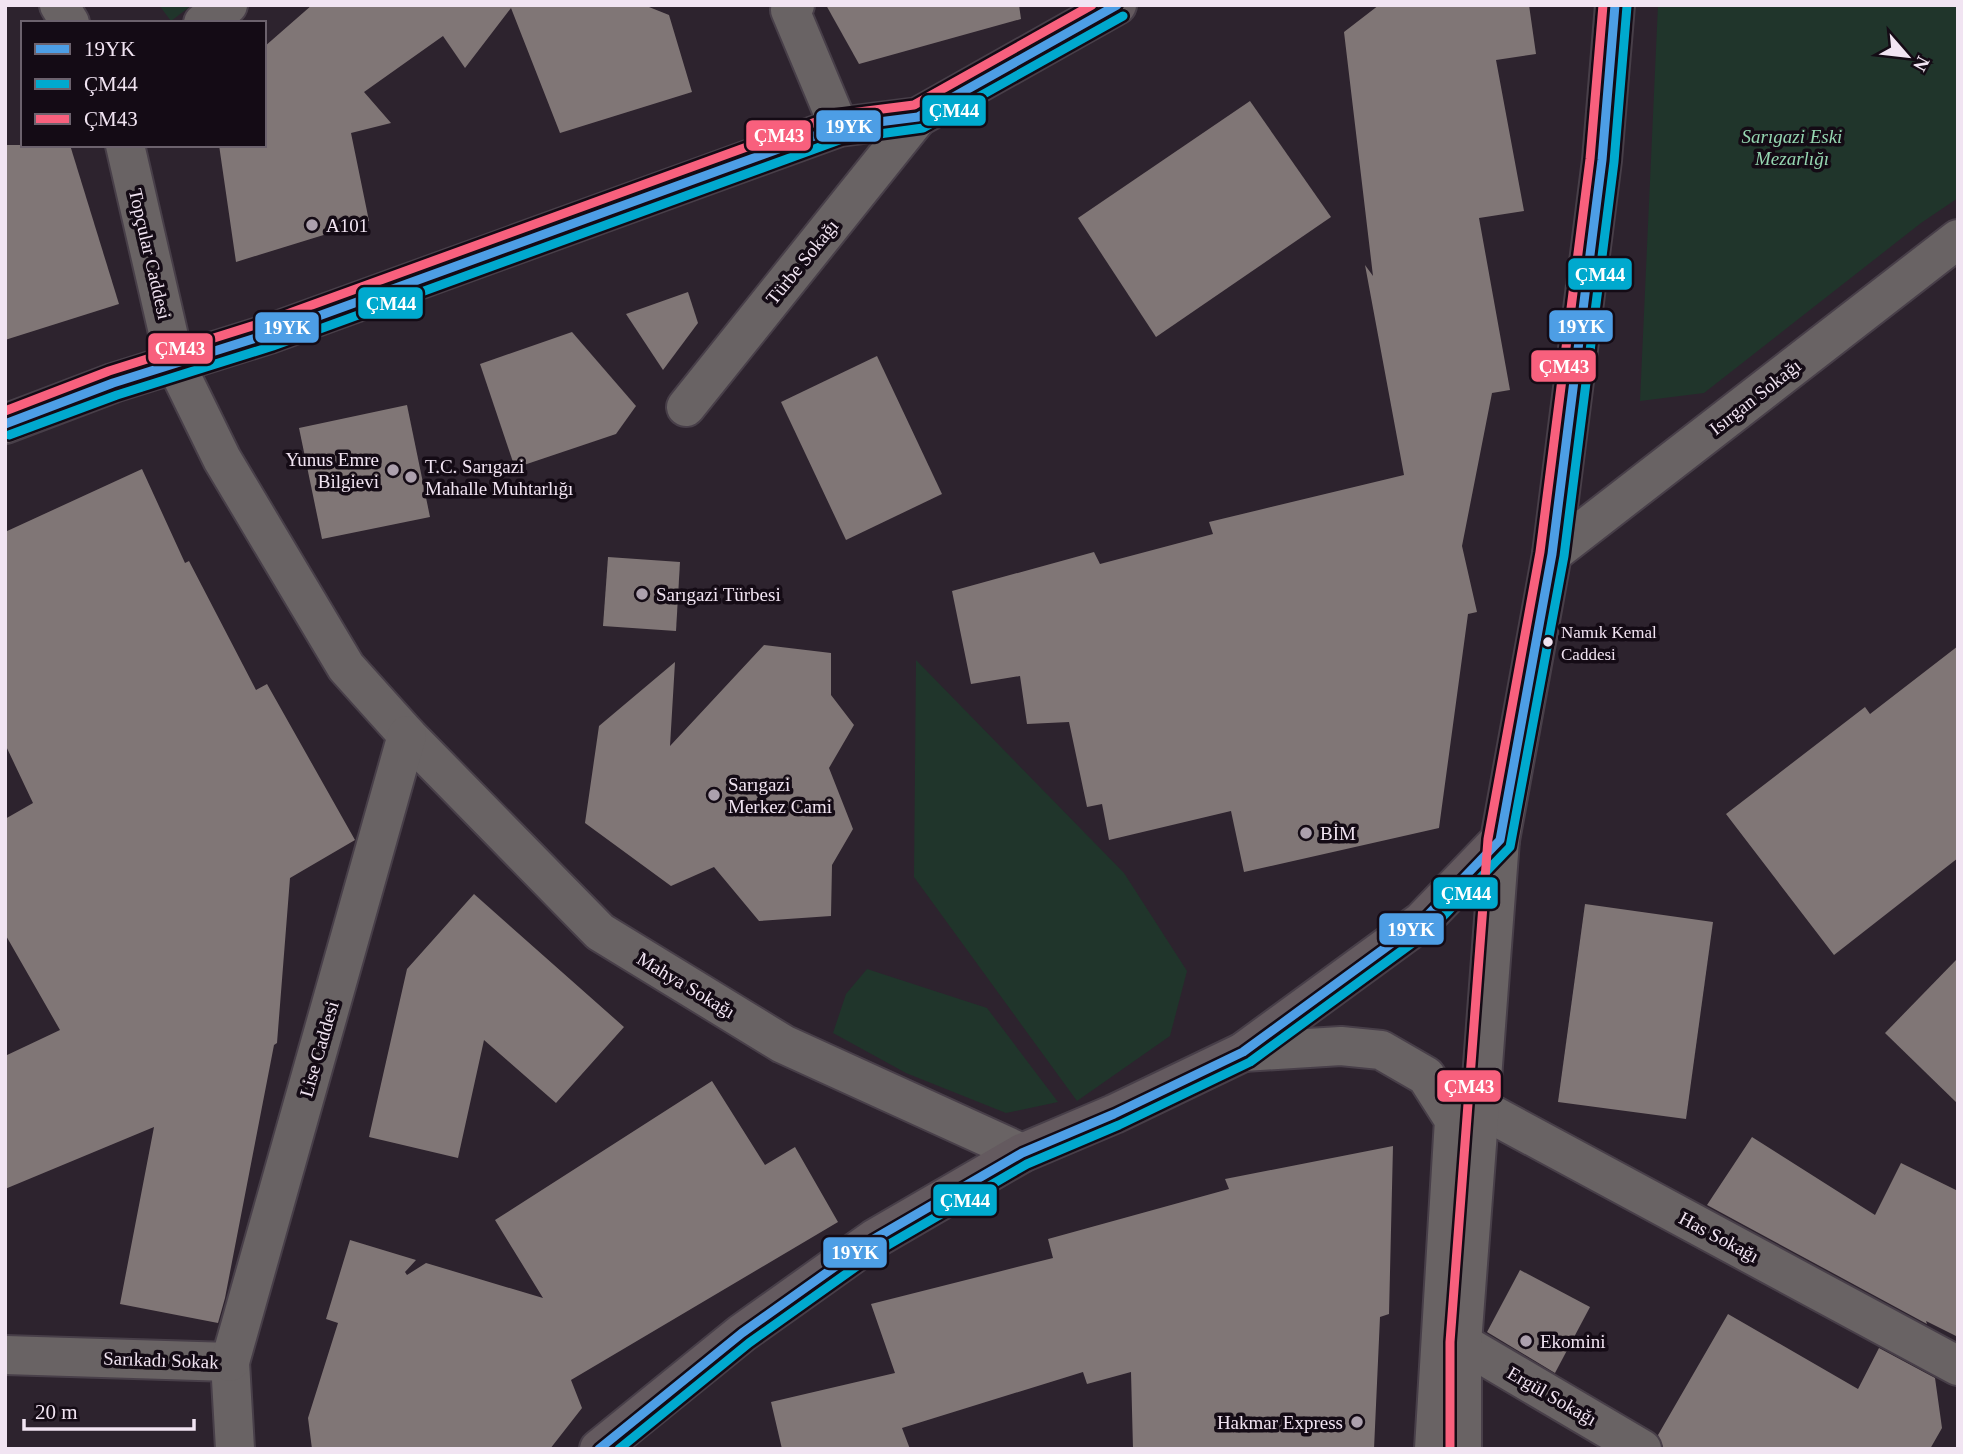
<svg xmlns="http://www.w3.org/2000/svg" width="1963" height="1454" font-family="'Times New Roman',serif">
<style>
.green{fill:#20352b}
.building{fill:#807676}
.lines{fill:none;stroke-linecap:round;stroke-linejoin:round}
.minor-casing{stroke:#483f49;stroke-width:42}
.tertiary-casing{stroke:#483f49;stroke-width:42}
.secondary-casing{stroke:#483f49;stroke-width:42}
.minor{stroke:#696364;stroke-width:38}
.tertiary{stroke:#696364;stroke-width:38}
.secondary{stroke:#645a5f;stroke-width:38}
.bus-1-casing{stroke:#140b15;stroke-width:14}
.bus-2-casing{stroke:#140b15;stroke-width:14}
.bus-3-casing{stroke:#140b15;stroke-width:14}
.bus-1{stroke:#4d9ee5;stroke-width:9}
.bus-2{stroke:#00a9ce;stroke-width:9}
.bus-3{stroke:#f8607d;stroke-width:9}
.poi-dot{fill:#aca0ad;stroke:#140b15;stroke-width:2.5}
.bus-dot{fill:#f1e4f2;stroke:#140b15;stroke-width:2.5}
.labels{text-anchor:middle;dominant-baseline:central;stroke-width:7;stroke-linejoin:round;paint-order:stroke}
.bus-label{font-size:17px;fill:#f1e4f2;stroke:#140b15;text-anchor:start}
.park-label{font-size:19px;font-style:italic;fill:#95d6b1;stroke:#140b15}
.poi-label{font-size:19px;fill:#f1e4f2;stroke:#140b15;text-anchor:start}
.street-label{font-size:19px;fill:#f1e4f2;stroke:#140b15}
.line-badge{stroke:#140b15;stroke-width:2.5}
.badge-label{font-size:19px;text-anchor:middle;font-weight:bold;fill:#fff}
</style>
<rect width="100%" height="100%" fill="#2d232e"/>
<g class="green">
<path d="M159,5H192L171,21Z"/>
<path d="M1658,5H1958V198L1921,223L1704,393L1640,401Z"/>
<path d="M916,660L1124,873L1187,971L1170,1036L1077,1101L914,877Z"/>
<path d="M867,969L987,1008L1058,1102L1006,1113L906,1073L833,1033L846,994Z"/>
</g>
<g class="building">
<path d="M312,5H644L669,15L692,92L560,133L511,8L465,68L443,36L364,92L391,123L351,133L369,221L236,262L219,145H264V47Z"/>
<path d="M826,5H1019L1021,19L859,64Z"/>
<path d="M1379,5H1529L1536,54L1496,60L1524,211L1479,218L1510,390L1492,393L1462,546L1477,612L1468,614L1439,828L1244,872L1231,811L1109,840L1102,804L1087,807L1069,722L1027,724L1020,676L971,684L952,591L1094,552L1100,564L1213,534L1209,522L1404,475L1365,265L1373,276L1344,32Z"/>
<path d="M1250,101L1331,217L1156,337L1078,218Z"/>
<path d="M5,145H70L119,304L5,340Z"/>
<path d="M688,292L698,323L663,370L626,314Z"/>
<path d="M572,332L636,406L616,434L515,468L480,364Z"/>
<path d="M877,356L942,494L846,540L781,402Z"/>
<path d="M407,405L430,517L322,539L299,428Z"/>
<path d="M142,469L185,563L189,561L256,690L267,684L355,840L290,878L277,1043L274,1045L225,1298L218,1323L120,1304L154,1127L5,1189V1056L60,1030L5,934V819L33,803L5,744V532Z"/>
<path d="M608,557L680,562L676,631L603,626Z"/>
<path d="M764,645L831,653V695L854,725L829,768L853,829L832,865L831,916L759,921L714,867L671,886L585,823L599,726L675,662L670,746Z"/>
<path d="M1958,646V858L1834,955L1726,814L1865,707L1870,714Z"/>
<path d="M474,894L624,1027L556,1103L484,1040L458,1158L369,1137L407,969Z"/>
<path d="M1585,904L1713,922L1686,1119L1558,1102Z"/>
<path d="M1958,958V1104L1885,1033Z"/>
<path d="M712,1081L765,1165L795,1147L838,1222L571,1380L582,1408L550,1449H312L308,1418L338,1323L326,1319L350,1240L416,1260L405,1272L407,1275L426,1263L543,1298L495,1220Z"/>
<path d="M1752,1137L1875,1215L1901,1163L1958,1191V1337L1926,1321L1927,1324L1707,1205Z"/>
<path d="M1393,1146L1389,1314L1380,1317L1374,1449H1133L1131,1372L1087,1384L1083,1372L902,1428L910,1449H782L771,1402L895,1373L871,1304L1053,1258L1048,1239L1229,1189L1225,1179Z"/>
<path d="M1520,1270L1590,1307L1555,1373L1487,1332Z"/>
<path d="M1728,1314L1858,1389L1879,1348L1935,1378L1942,1428L1930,1449H1664L1658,1435Z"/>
</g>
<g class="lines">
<defs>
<g id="minor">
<path d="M59,5L70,23"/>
<path d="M795,5L790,10L839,127"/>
<path d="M203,23L228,5"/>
<path d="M125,145L175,363L222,459L346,667L407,735L600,932L783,1044L1022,1153"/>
<path d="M686,407L918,117"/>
<path d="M1552,554L1958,239"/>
<path d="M1243,1052L1341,1046L1381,1050L1426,1076L1454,1120L1434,1449"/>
<path d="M1480,1108L1958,1366"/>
<path d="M1462,1343L1642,1449"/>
<path d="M5,1355L230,1362L235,1449"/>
<path d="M230,1362L407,735"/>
</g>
<path id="tertiary" d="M1462,1449V1343L1500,840"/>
<g id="secondary">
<path d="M5,424L113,383L269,334L839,127L918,117L1117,5"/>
<path d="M599,1449L742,1333L874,1239L1022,1153L1114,1114L1243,1052L1422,921L1500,840L1552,554L1602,160L1615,5"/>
</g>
</defs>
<use href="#minor" class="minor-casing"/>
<use href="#tertiary" class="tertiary-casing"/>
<use href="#secondary" class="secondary-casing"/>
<use href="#minor" class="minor"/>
<use href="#tertiary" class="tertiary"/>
<use href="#secondary" class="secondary"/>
<defs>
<g id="bus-1">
<path d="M5,424L113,383L269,334L839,127L918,117L1117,5"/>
<path d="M599,1449L742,1333L874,1239L1022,1153L1114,1114L1243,1052L1422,921L1500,840L1552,554L1602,160L1615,5"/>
</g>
<g id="bus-2">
<path d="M9,435L117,395L273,346L842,139L923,128L1123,16"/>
<path d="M619,1449L749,1343L881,1249L1027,1164L1119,1125L1250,1062L1430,930L1510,847L1564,556L1614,162L1627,6"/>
</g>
<g id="bus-3">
<path d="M5,411L109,371L265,322L835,115L914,105L1092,5"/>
<path d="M1450,1449V1342L1488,839L1540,552L1590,159L1603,5"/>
</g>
</defs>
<use href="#bus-1" class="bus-1-casing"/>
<use href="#bus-2" class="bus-2-casing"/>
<use href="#bus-3" class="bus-3-casing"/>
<use href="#bus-1" class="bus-1"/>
<use href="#bus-2" class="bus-2"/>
<use href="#bus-3" class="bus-3"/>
</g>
<g class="poi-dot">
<circle cx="312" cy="225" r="7"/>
<circle cx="393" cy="470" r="7"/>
<circle cx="411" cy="477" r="7"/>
<circle cx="642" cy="594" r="7"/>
<circle cx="714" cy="795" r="7"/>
<circle cx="1306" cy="833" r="7"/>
<circle cx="1526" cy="1341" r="7"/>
<circle cx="1357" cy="1422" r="7"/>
</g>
<circle class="bus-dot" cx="1548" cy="642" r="6"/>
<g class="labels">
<g class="bus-label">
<text x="1561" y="632">Namık Kemal<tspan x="1561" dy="22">Caddesi</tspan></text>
</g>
<g class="park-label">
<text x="1792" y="136">Sarıgazi Eski<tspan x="1792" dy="22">Mezarlığı</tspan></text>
</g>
<g class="poi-label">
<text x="326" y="225">A101</text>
<text x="379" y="459" text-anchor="end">Yunus Emre<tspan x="379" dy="22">Bilgievi</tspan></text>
<text x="425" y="466">T.C. Sarıgazi<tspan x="425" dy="22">Mahalle Muhtarlığı</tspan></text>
<text x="656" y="594">Sarıgazi Türbesi</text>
<text x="728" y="784">Sarıgazi<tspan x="728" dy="22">Merkez Cami</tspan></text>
<text x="1320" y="833">BİM</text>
<text x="1540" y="1341">Ekomini</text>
<text x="1343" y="1422" text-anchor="end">Hakmar Express</text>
</g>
<g class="street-label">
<text transform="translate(150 254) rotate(77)">Topçular Caddesi</text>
<text transform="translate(802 262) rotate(-51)">Türbe Sokağı</text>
<text transform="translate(1755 397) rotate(-38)">Isırgan Sokağı</text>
<text transform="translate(686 985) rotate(31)">Mahya Sokağı</text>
<text transform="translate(319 1049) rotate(-74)">Lise Caddesi</text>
<text transform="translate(1719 1237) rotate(28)">Has Sokağı</text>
<text transform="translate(161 1360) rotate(2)">Sarıkadı Sokak</text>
<text transform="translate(1552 1396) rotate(30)">Ergül Sokağı</text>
</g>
</g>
<g class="line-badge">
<rect x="921" y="94" width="66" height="33" rx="7" fill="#00a9ce"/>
<rect x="815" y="109" width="67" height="34" rx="7" fill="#4d9ee5"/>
<rect x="745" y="119" width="67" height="33" rx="7" fill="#f8607d"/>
<rect x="1567" y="257" width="66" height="34" rx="7" fill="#00a9ce"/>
<rect x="357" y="286" width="67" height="34" rx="7" fill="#00a9ce"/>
<rect x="1548" y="309" width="66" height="34" rx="7" fill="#4d9ee5"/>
<rect x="254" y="311" width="66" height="33" rx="7" fill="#4d9ee5"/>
<rect x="147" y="332" width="67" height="33" rx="7" fill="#f8607d"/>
<rect x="1530" y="349" width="67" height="34" rx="7" fill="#f8607d"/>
<rect x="1432" y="876" width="67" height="34" rx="7" fill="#00a9ce"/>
<rect x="1378" y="912" width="67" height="34" rx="7" fill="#4d9ee5"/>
<rect x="1436" y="1069" width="66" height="34" rx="7" fill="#f8607d"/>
<rect x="932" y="1183" width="66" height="34" rx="7" fill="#00a9ce"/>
<rect x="822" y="1236" width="66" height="33" rx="7" fill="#4d9ee5"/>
</g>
<g class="badge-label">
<text x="954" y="117">ÇM44</text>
<text x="849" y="133">19YK</text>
<text x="779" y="142">ÇM43</text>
<text x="1600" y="281">ÇM44</text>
<text x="391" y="310">ÇM44</text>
<text x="1581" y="333">19YK</text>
<text x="287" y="334">19YK</text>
<text x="180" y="355">ÇM43</text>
<text x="1564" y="373">ÇM43</text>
<text x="1466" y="900">ÇM44</text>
<text x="1411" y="936">19YK</text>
<text x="1469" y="1093">ÇM43</text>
<text x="965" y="1207">ÇM44</text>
<text x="855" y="1259">19YK</text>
</g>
<rect width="1963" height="1454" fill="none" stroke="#f1e4f2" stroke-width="14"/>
<rect x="21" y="21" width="245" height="126" fill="#140b15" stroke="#6c626d" stroke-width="2"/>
<rect x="35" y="44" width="35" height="10" fill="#4d9ee5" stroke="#6c626d" stroke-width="2"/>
<text x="84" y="56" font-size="21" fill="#f1e4f2">19YK</text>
<rect x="35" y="79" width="35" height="10" fill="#00a9ce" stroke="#6c626d" stroke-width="2"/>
<text x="84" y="91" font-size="21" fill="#f1e4f2">ÇM44</text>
<rect x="35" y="114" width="35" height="10" fill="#f8607d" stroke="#6c626d" stroke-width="2"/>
<text x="84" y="126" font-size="21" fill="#f1e4f2">ÇM43</text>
<g transform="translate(1907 56) rotate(118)" stroke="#140b15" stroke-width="5" paint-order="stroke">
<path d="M0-5L12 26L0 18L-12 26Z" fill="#f1e4f2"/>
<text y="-10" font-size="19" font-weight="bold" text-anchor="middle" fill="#f1e4f2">N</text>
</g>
<path d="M24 1419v10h170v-10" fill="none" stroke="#f1e4f2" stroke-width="3.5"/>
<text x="35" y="1419" font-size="21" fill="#f1e4f2" stroke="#140b15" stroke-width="5" paint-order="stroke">20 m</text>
</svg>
